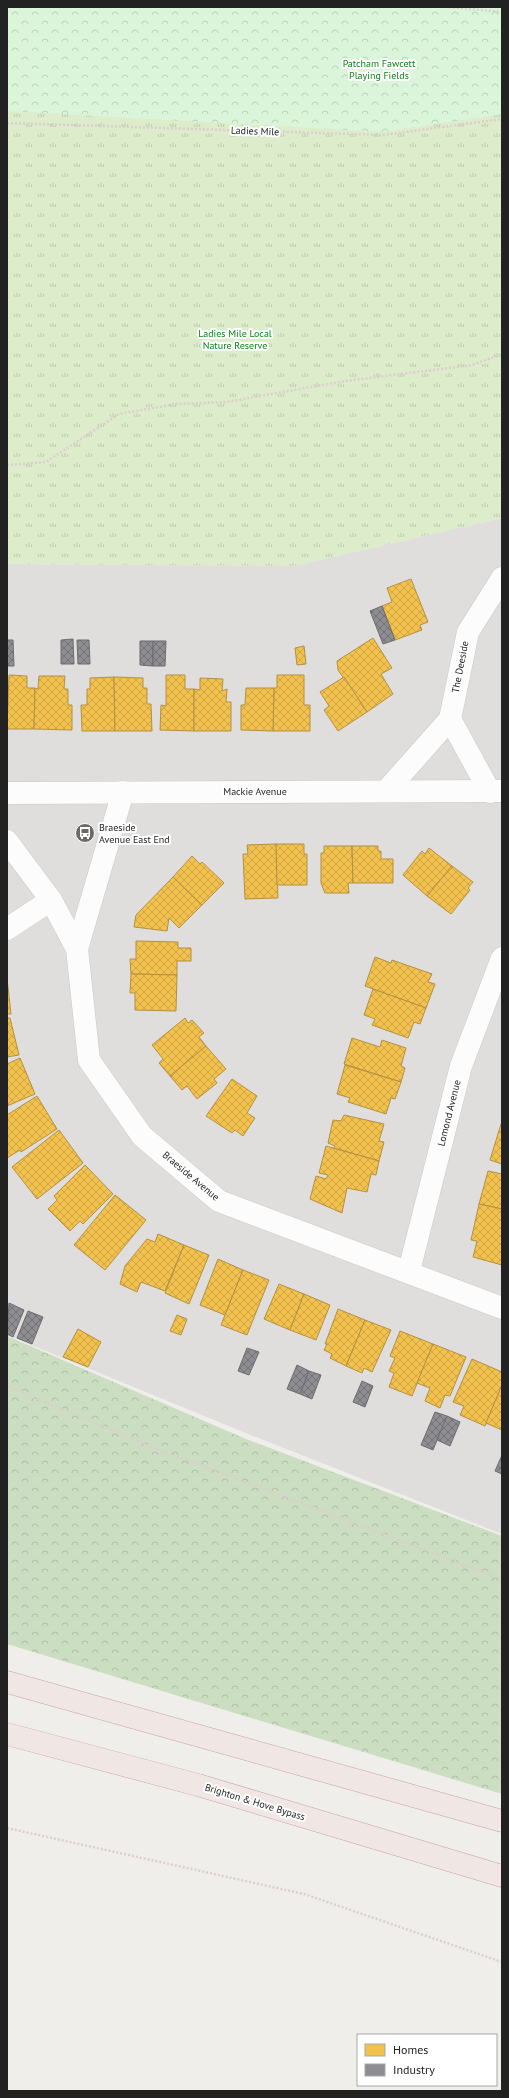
<svg xmlns="http://www.w3.org/2000/svg" width="509" height="2098" font-family="'PT Sans',sans-serif">
<style>
.residential{fill:#dfdedc}
.grass{fill:url(#grass-tufts)}
.forest{fill:url(#forest-crowns)}
.park{fill:url(#park-crowns)}
.homes{fill:url(#homes-cross-hatch);stroke:#b49141}
.industry{fill:url(#industry-cross-hatch);stroke:#6d6d70}
.lines{fill:none;stroke-linecap:round;stroke-linejoin:round}
.minor-casing{stroke:#c9c8c7;stroke-width:23}
.trunk-casing{stroke:#c5a2ac;stroke-width:23}
.path{stroke:#dccecd;stroke-width:2.5;stroke-dasharray:2 2;stroke-linecap:butt}
.minor{stroke:#fdfcfc;stroke-width:22}
.trunk{stroke:#f0e6e4;stroke-width:22}
.labels{text-anchor:middle;dominant-baseline:central;stroke-width:4;stroke-linejoin:round;paint-order:stroke}
.park-label{font-size:10px;fill:#0c8416;stroke:#fff}
.street-label{font-size:10px;fill:#222;stroke:#fff}
.poi-label{font-size:10px;fill:#222;stroke:#fff;text-anchor:start}
</style>
<defs>
<pattern id="grass-tufts" width="24" height="20" patternUnits="userSpaceOnUse"><rect width="24" height="20" fill="#ddeccb"/><path d="M3 7l-1-3M5 7V3M7 7l1-3M15 17l-1-3M17 17v-4M19 17l1-3" fill="none" stroke="#bdcaae"/></pattern>
<pattern id="forest-crowns" width="20" height="18" patternUnits="userSpaceOnUse"><rect width="20" height="18" fill="#cbdec1"/><path d="M2 6a3 3 0 1 1 6 0M12 15a3 3 0 1 1 6 0" fill="none" stroke="#aebea6"/></pattern>
<pattern id="park-crowns" width="20" height="18" patternUnits="userSpaceOnUse"><rect width="20" height="18" fill="#daf5da"/><path d="M2 6a3 3 0 1 1 6 0M12 15a3 3 0 1 1 6 0" fill="none" stroke="#bbd2bb"/></pattern>
<pattern id="homes-cross-hatch" width="8" height="8" patternUnits="userSpaceOnUse"><rect width="8" height="8" fill="#f2c14e"/><path d="M0 0l8 8M0 8l8-8" fill="none" stroke="#cfa644"/></pattern>
<pattern id="industry-cross-hatch" width="8" height="8" patternUnits="userSpaceOnUse"><rect width="8" height="8" fill="#8d8d92"/><path d="M0 0l8 8M0 8l8-8" fill="none" stroke="#737377"/></pattern>
</defs>
<rect width="100%" height="100%" fill="#f0eeeb"/>
<path class="residential" d="M502,518V1534L248,1434L7,1335V564L294,566Z"/>
<path class="grass" d="M502,98V518L294,566L7,564V99Z"/>
<path class="forest" d="M7,1336L246,1439L502,1536V1794L7,1644Z"/>
<path class="park" d="M7,7H502V114L383,132L7,111Z"/>
<g class="homes">
<path d="M411,579L428,622L420,625L422,630L395,640L382,606L392,602L387,588Z"/>
<path d="M373,638L392,668L381,674L393,694L367,712L338,670L337,661Z"/>
<path d="M304,646L306,664L297,665L295,648Z"/>
<path d="M9,675L27,676V688H35L34,729H7Z"/>
<path d="M166,675H185V689H194V731L160,730L161,705L166,706Z"/>
<path d="M277,675H304V705H310V731H273L274,688H277Z"/>
<path d="M39,676H65L64,689H68V705H72V730L34,729L35,688L38,689Z"/>
<path d="M114,677L115,731H82L81,705H87V689H90V678Z"/>
<path d="M114,677L143,678V688H147V704H151L152,731H115Z"/>
<path d="M344,677L367,712L338,731L324,710L329,706L320,692Z"/>
<path d="M200,678L223,679L222,691L227,689L226,702H231V731H194V689L200,690Z"/>
<path d="M246,688H274L273,731L241,730V705H245Z"/>
<path d="M276,844L278,898L245,899L243,854H248L247,845Z"/>
<path d="M276,844H304V854H307V885H277Z"/>
<path d="M324,846H352L353,883H348L349,893H325L321,883V853H324Z"/>
<path d="M352,846H378V851H381V859H393V883H353Z"/>
<path d="M429,848L452,866L427,896L403,875L422,851L425,854Z"/>
<path d="M192,856L200,864L202,862L224,883L202,905L173,877Z"/>
<path d="M452,866L473,882L468,888L470,890L451,914L427,896Z"/>
<path d="M173,877L202,905L179,928L169,918L167,931L134,927L136,915Z"/>
<path d="M136,941L178,942V948H191V961H177V975L131,974L130,959H136Z"/>
<path d="M375,957L391,963L392,960L432,974L428,982L435,984L426,1008L365,986Z"/>
<path d="M131,974L177,975L176,1011L135,1010V993H130Z"/>
<path d="M7,978L11,1014H7Z"/>
<path d="M373,989L426,1008L420,1024L414,1022L408,1038L372,1025L375,1019L364,1015Z"/>
<path d="M7,1018H10L19,1055L7,1057Z"/>
<path d="M185,1018L188,1023L192,1020L204,1033L199,1037L206,1046L170,1076L159,1063L163,1059L152,1045Z"/>
<path d="M352,1038L380,1047L382,1040L406,1048L401,1066L405,1068L401,1082L344,1064Z"/>
<path d="M206,1046L226,1069L214,1079L217,1083L197,1099L187,1086L182,1090L170,1076Z"/>
<path d="M20,1058L35,1094L7,1106V1064Z"/>
<path d="M345,1065L401,1082L395,1099L391,1098L386,1114L348,1102L350,1098L337,1094Z"/>
<path d="M232,1079L257,1096L247,1113L255,1118L243,1136L235,1130L232,1133L206,1116Z"/>
<path d="M37,1096L57,1129L21,1152L20,1150L7,1158V1115Z"/>
<path d="M344,1115L384,1124L379,1141L384,1142L379,1161L334,1148L335,1146L328,1143L333,1120L341,1121Z"/>
<path d="M501,1124H502V1164L490,1160Z"/>
<path d="M59,1130L83,1163L37,1199L12,1167Z"/>
<path d="M326,1146L379,1161L376,1175L371,1174L367,1192L347,1188L342,1213L310,1199L316,1176L326,1179L328,1175L319,1173Z"/>
<path d="M85,1165L113,1194L83,1224L80,1221L70,1231L48,1209L57,1200L54,1196Z"/>
<path d="M488,1171L502,1174V1209L479,1204Z"/>
<path d="M115,1195L146,1220L105,1270L74,1245Z"/>
<path d="M479,1204L502,1209V1265L473,1257L477,1241L471,1240Z"/>
<path d="M158,1234L184,1245L165,1291L141,1282L137,1292L120,1284L125,1266L147,1239L155,1242Z"/>
<path d="M184,1245L209,1255L189,1304L165,1293Z"/>
<path d="M218,1259L243,1270L225,1315L200,1305Z"/>
<path d="M243,1270L269,1280L247,1335L221,1325Z"/>
<path d="M279,1284L304,1294L290,1330L264,1319Z"/>
<path d="M304,1294L330,1305L316,1340L290,1330Z"/>
<path d="M338,1309L365,1320L346,1366L330,1358L332,1354L324,1350L327,1344H325Z"/>
<path d="M177,1315L187,1319L181,1335L170,1331Z"/>
<path d="M365,1320L391,1330L372,1372L364,1368L362,1373L346,1366Z"/>
<path d="M78,1329L101,1342L88,1367L63,1357Z"/>
<path d="M400,1331L433,1344L412,1396L389,1387L394,1373L389,1371L395,1358L390,1356Z"/>
<path d="M433,1344L466,1357L450,1396L445,1395L440,1408L425,1401L430,1388L417,1383Z"/>
<path d="M472,1359L502,1372V1385L485,1426L460,1415L464,1406L453,1402Z"/>
<path d="M502,1385V1430L486,1423Z"/>
</g>
<g class="industry">
<path d="M382,606L395,640L383,644L370,611Z"/>
<path d="M73,639L74,664H61V640Z"/>
<path d="M7,640H13L14,666H7Z"/>
<path d="M77,640H89L90,664H78Z"/>
<path d="M140,641H153V666L140,665Z"/>
<path d="M153,641H166L165,666H153Z"/>
<path d="M9,1303L24,1310L13,1337L7,1334Z"/>
<path d="M28,1311L43,1317L32,1344L17,1338Z"/>
<path d="M247,1348L259,1352L249,1375L238,1371Z"/>
<path d="M297,1365L309,1371L300,1394L287,1389Z"/>
<path d="M309,1371L321,1375L312,1399L300,1394Z"/>
<path d="M362,1381L373,1386L365,1407L353,1402Z"/>
<path d="M435,1412L447,1416L433,1450L421,1445Z"/>
<path d="M447,1416L460,1422L450,1446L437,1440Z"/>
<path d="M502,1455V1474L495,1471Z"/>
</g>
<g class="lines">
<defs>
<g id="minor">
<path d="M450,719L490,792"/>
<path d="M387,790L450,719L468,632L502,578"/>
<path d="M7,793L502,791"/>
<path d="M7,841L51,900L77,949L89,1060L142,1136L219,1201L502,1308"/>
<path d="M7,929L51,900"/>
<path d="M77,949L123,792"/>
<path d="M409,1271L461,1066L502,958"/>
</g>
<g id="trunk">
<path d="M7,1682L502,1821"/>
<path d="M7,1734L198,1785L502,1876"/>
</g>
</defs>
<use href="#minor" class="minor-casing"/>
<use href="#trunk" class="trunk-casing"/>
<g class="path">
<path d="M449,7L502,12"/>
<path d="M7,123L383,135L502,119"/>
<path d="M7,465L46,462L119,414L176,404L227,402L345,381L472,365L502,354"/>
<path d="M7,1386L153,1447L502,1579"/>
<path d="M7,1828L304,1894L502,1962"/>
</g>
<use href="#minor" class="minor"/>
<use href="#trunk" class="trunk"/>
</g>
<defs>
<symbol id="bus-disc" viewBox="-11 -11 22 22"><circle r="9.5" fill="#6a6968" stroke="#fff"/><path d="M-5-6H5V4H4V6H2V4H-2V6H-4V4H-5ZM-3.5-4V0h7V-4ZM-3.5 1.2v1.5H-2V1.2ZM2 1.2v1.5H3.5V1.2Z" fill="#fff"/></symbol>
</defs>
<g fill-rule="evenodd">
<use href="#bus-disc" x="74" y="822" width="22" height="22"/>
</g>
<g class="labels">
<g class="park-label">
<text x="379" y="63">Patcham Fawcett<tspan x="379" dy="12">Playing Fields</tspan></text>
<text x="235" y="333">Ladies Mile Local<tspan x="235" dy="12">Nature Reserve</tspan></text>
</g>
<g class="street-label">
<text transform="translate(255 131) rotate(2)">Ladies Mile</text>
<text transform="translate(460 667) rotate(-79)">The Deeside</text>
<text x="255" y="791">Mackie Avenue</text>
<text transform="translate(449 1113) rotate(-76)">Lomond Avenue</text>
<text transform="translate(191 1176) rotate(40)">Braeside Avenue</text>
<text transform="translate(255 1802) rotate(17)">Brighton &amp; Hove Bypass</text>
</g>
<g class="poi-label">
<text x="99" y="827">Braeside<tspan x="99" dy="12">Avenue East End</tspan></text>
</g>
</g>
<rect width="509" height="2098" fill="none" stroke="#222222" stroke-width="16"/>
<rect x="357" y="2034" width="140" height="52" fill="#ffffff" stroke="#a7a7a7"/>
<rect x="365" y="2044" width="20" height="12" fill="#f2c14e" stroke="#a7a7a7"/>
<text x="393" y="2054" font-size="12" fill="#222222">Homes</text>
<rect x="365" y="2064" width="20" height="12" fill="#8d8d92" stroke="#a7a7a7"/>
<text x="393" y="2074" font-size="12" fill="#222222">Industry</text>
</svg>
